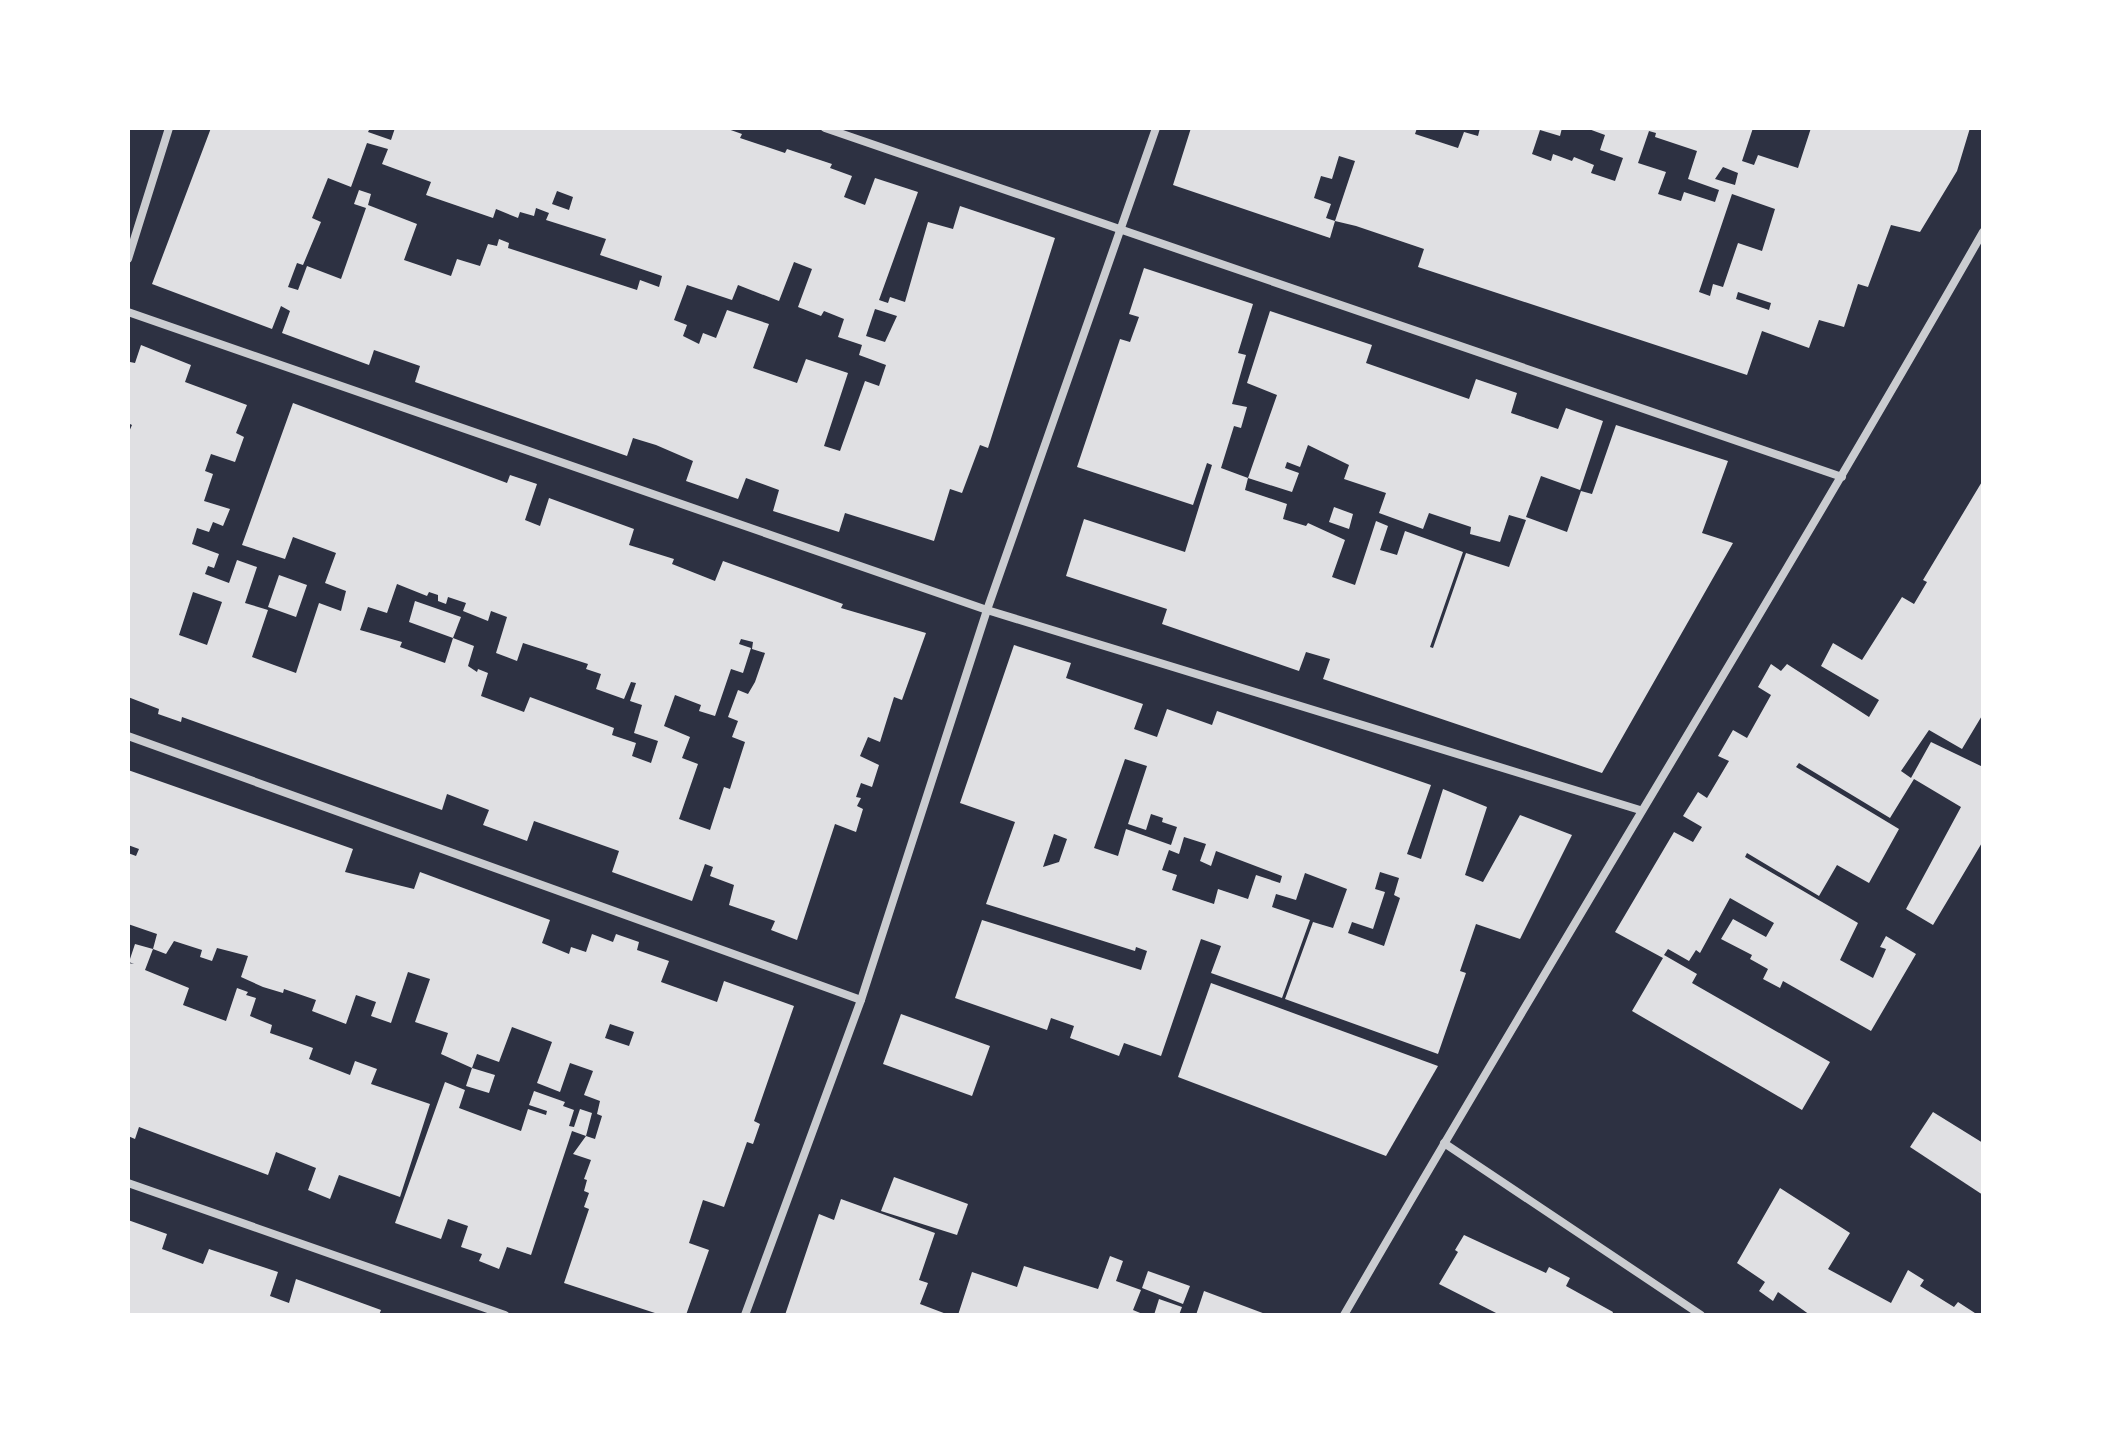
<svg xmlns="http://www.w3.org/2000/svg" width="2111" height="1443" font-family="Jost,sans-serif">
<style>
.building{fill:#e0e0e3;fill-rule:evenodd}
.lines{fill:none;stroke-linecap:round;stroke-linejoin:round}
.minor{stroke:#caccd0;stroke-width:8}
</style>
<rect width="100%" height="100%" fill="#2d3142"/>
<g class="building">
<path d="M211,128H370L368,132L391,140L395,128H725L742,134L740,138L785,153L787,149L832,164L830,168L852,176L844,197L865,205L875,178L918,192L879,300L888,303L890,297L905,302L928,222L953,229L960,206L1055,238L988,448L980,445L962,493L950,489L934,541L845,513L839,532L773,511L779,490L746,478L738,499L686,481L693,461L656,445L633,438L627,456L415,382L420,366L374,350L369,365L282,333L290,311L281,306L272,329L152,284ZM367,143L388,149L382,164L431,182L426,195L493,218L496,209L518,218L520,212L534,216L536,208L549,213L546,220L606,239L600,255L662,276L659,287L640,280L637,290L508,248L509,243L499,239L497,246L488,244L480,266L457,259L451,276L404,260L417,224L368,205L371,194L359,190L354,204L366,208L341,279L307,266L298,290L288,287L297,263L303,265L321,222L312,218L328,178L351,187ZM557,191L573,197L569,210L552,204ZM794,262L812,269L798,307L821,316L824,311L844,319L838,337L862,345L859,355L886,365L879,386L865,381L840,451L824,446L848,373L806,359L797,383L753,368L769,324L727,310L716,338L703,333L699,344L683,336L687,325L674,320L687,285L732,300L738,285L779,301ZM875,309L897,316L885,342L866,336Z"/>
<path d="M1191,128H1417L1415,134L1458,148L1464,132L1478,136L1480,128H1562L1560,136L1540,130L1532,154L1551,161L1553,154L1572,161L1574,157L1594,165L1591,173L1615,181L1623,158L1600,150L1605,135L1586,128H1753L1742,161L1754,165L1758,155L1798,168L1811,128H1970L1957,171L1920,232L1891,225L1868,287L1858,284L1844,327L1819,320L1809,348L1762,331L1747,375L1418,267L1424,249L1356,226L1335,221L1330,238L1173,185ZM1649,131L1656,133L1655,137L1697,151L1688,179L1719,190L1715,202L1684,192L1681,201L1658,194L1666,172L1638,163ZM1339,156L1355,161L1335,221L1326,218L1331,204L1314,198L1321,176L1332,179ZM1723,167L1738,173L1735,185L1715,179ZM1732,194L1775,209L1762,251L1738,243L1723,287L1713,284L1710,296L1699,292ZM1738,292L1771,303L1769,310L1736,299Z"/>
<path d="M1144,268L1253,304L1238,353L1246,355L1232,404L1247,407L1241,428L1234,426L1221,468L1248,478L1277,395L1247,383L1270,311L1372,345L1366,363L1469,399L1476,379L1517,393L1511,413L1558,429L1566,408L1603,421L1580,490L1541,476L1526,517L1567,532L1581,491L1592,494L1616,425L1728,461L1702,533L1733,543L1602,773L1323,679L1330,659L1306,652L1299,671L1162,624L1167,609L1066,576L1084,519L1185,552L1212,465L1207,463L1193,505L1077,467L1120,339L1130,342L1139,317L1129,314ZM1308,445L1349,465L1344,479L1386,493L1379,513L1423,529L1429,513L1471,527L1470,534L1500,542L1509,515L1526,520L1509,567L1466,553L1433,648L1430,647L1463,552L1405,531L1397,555L1380,550L1388,526L1376,521L1355,585L1332,577L1345,540L1308,523L1306,526L1283,519L1287,504L1245,490L1248,478L1292,492L1299,473L1285,468L1287,462L1300,467Z"/>
<path d="M141,345L191,365L185,382L247,405L236,433L244,437L235,462L211,454L205,471L213,474L204,501L230,509L223,526L213,522L209,532L197,528L192,544L219,554L214,568L208,566L205,574L229,583L237,560L257,567L245,603L268,610L252,657L296,673L319,603L341,611L346,591L325,583L336,553L293,537L285,559L242,545L293,403L507,483L510,475L537,484L525,520L540,526L549,498L634,529L629,545L674,559L672,564L715,581L723,561L843,604L841,608L926,633L902,700L894,697L880,742L868,737L860,756L879,765L872,787L861,783L856,797L861,798L857,806L863,809L856,832L835,824L797,940L771,930L775,921L729,905L734,885L710,876L713,867L705,864L692,901L612,872L619,851L534,821L527,841L483,825L489,810L447,794L442,810L182,717L181,722L158,714L159,709L128,697V434L132,425L128,423V368L130,362L135,363ZM397,584L427,596L429,592L438,595V601L446,604L448,597L466,603L463,611L488,621L491,611L507,617L496,653L517,661L523,643L588,664L586,669L601,674L596,689L624,699L631,682L636,683L630,701L642,705L634,733L658,741L651,763L632,756L636,743L612,735L614,728L530,697L524,712L481,696L488,673L478,669L477,672L468,666L474,646L453,638L445,663L400,647L402,642L360,630L368,607L387,613ZM193,592L222,602L207,645L179,635ZM741,639L753,642L752,649L765,653L755,682L748,694L738,690L728,717L738,721L732,737L745,742L730,789L724,787L710,830L679,819L698,764L682,758L690,737L664,726L675,695L701,705L699,711L715,716L731,669L743,673L751,648L739,644Z"/>
<path d="M1983,480V714L1962,749L1929,730L1901,771L1911,778L1931,742L1983,767V841L1933,925L1906,909L1961,807L1914,779L1890,818L1799,763L1796,767L1899,829L1869,883L1837,865L1819,896L1747,853L1745,857L1858,923L1840,960L1873,978L1886,949L1880,947L1886,936L1916,954L1871,1031L1783,981L1780,988L1763,979L1768,969L1750,959L1752,955L1721,939L1733,919L1766,937L1774,923L1730,898L1700,953L1696,950L1689,961L1668,949L1664,955L1697,974L1692,983L1830,1062L1802,1110L1632,1011L1663,958L1615,932L1674,832L1693,842L1702,827L1683,816L1698,792L1707,798L1729,761L1718,756L1733,730L1747,738L1771,695L1758,687L1771,664L1781,671L1787,664L1869,717L1879,700L1821,666L1833,643L1862,660L1902,597L1914,604L1927,582L1923,580Z"/>
<path d="M1334,507L1353,514L1349,529L1329,522Z"/>
<path d="M279,575L307,585L296,617L268,607Z"/>
<path d="M415,601L461,617L453,638L409,622Z"/>
<path d="M1014,645L1071,663L1066,678L1143,704L1134,729L1157,737L1167,709L1212,725L1217,711L1431,785L1407,854L1421,859L1443,789L1487,807L1465,875L1483,882L1520,815L1572,835L1520,939L1476,924L1460,971L1466,973L1438,1054L1285,999L1313,922L1333,928L1347,889L1305,873L1296,900L1276,894L1272,907L1310,920L1282,998L1211,973L1221,946L1201,939L1161,1056L1124,1043L1119,1056L1070,1038L1074,1026L1051,1018L1047,1030L955,998L982,920L1141,970L1147,951L1136,947L1135,951L986,904L1015,822L960,803ZM1125,759L1147,766L1128,824L1146,830L1151,814L1163,818L1162,822L1177,827L1171,845L1126,829L1118,856L1094,848ZM1054,834L1067,839L1059,862L1043,867ZM1184,837L1206,844L1200,861L1211,866L1216,851L1282,876L1280,883L1256,875L1248,899L1218,889L1214,904L1172,890L1177,875L1162,870L1169,850L1179,854ZM1380,872L1399,878L1394,895L1400,898L1384,946L1348,933L1352,922L1373,929L1385,892L1375,889Z"/>
<path d="M128,770L353,849L345,872L414,889L420,872L550,920L542,943L569,954L571,947L586,952L592,934L613,942L616,934L639,942L637,950L669,961L661,982L717,1002L724,981L794,1006L754,1121L760,1124L753,1144L747,1142L724,1207L703,1200L689,1243L709,1250L686,1315H661L564,1283L589,1209L584,1207L589,1193L584,1191L587,1180L584,1179L591,1160L573,1154L586,1136L595,1139L602,1116L597,1114L600,1101L584,1095L593,1071L570,1063L560,1092L537,1083L552,1042L512,1027L499,1062L477,1054L472,1068L441,1054L448,1033L415,1022L430,979L408,972L391,1023L371,1016L376,1002L356,995L346,1024L312,1011L316,1000L284,989L283,993L263,987L241,977L248,956L217,948L212,961L200,957L202,950L174,941L166,954L153,949L157,934L128,924V853L136,856L139,849L128,845ZM610,1024L634,1032L629,1046L605,1038Z"/>
<path d="M135,944L153,949L145,970L189,988L183,1005L226,1021L237,988L248,992L246,995L256,998L250,1016L272,1025L270,1033L313,1048L309,1059L350,1075L355,1061L377,1069L371,1084L430,1104L400,1197L339,1175L330,1199L308,1190L316,1168L276,1152L268,1175L139,1127L135,1139L128,1136V963L134,964L129,962Z"/>
<path d="M1211,983L1438,1066L1386,1156L1178,1077Z"/>
<path d="M901,1014L990,1046L972,1096L883,1064Z"/>
<path d="M472,1068L495,1075L489,1093L466,1086Z"/>
<path d="M445,1082L465,1090L459,1108L521,1131L528,1109L546,1115L547,1111L529,1105L534,1091L565,1102L563,1106L574,1110L569,1126L574,1127L580,1109L592,1113L586,1136L572,1131L531,1255L507,1247L499,1269L479,1261L482,1254L461,1247L468,1226L448,1219L441,1239L395,1223Z"/>
<path d="M1933,1112L1983,1143V1195L1910,1147Z"/>
<path d="M894,1177L968,1204L957,1235L881,1211Z"/>
<path d="M1780,1188L1850,1233L1828,1269L1891,1303L1908,1270L1924,1280L1920,1286L1954,1307L1958,1302L1978,1315H1810L1778,1292L1773,1301L1759,1291L1765,1282L1737,1263Z"/>
<path d="M841,1199L935,1233L919,1280L928,1283L920,1304L949,1315H785L819,1214L834,1220Z"/>
<path d="M128,1220L167,1234L162,1249L203,1264L209,1249L278,1272L270,1296L289,1303L296,1279L381,1310L379,1315H128Z"/>
<path d="M1464,1235L1546,1273L1549,1267L1570,1278L1566,1286L1613,1312L1612,1315H1500L1439,1284L1458,1252L1455,1250Z"/>
<path d="M1110,1256L1123,1261L1116,1281L1141,1290L1133,1310L1145,1315H958L972,1272L1017,1287L1024,1266L1098,1289Z"/>
<path d="M1148,1271L1190,1286L1183,1304L1142,1288Z"/>
<path d="M1204,1291L1268,1315H1196Z"/>
<path d="M1159,1299L1182,1307L1179,1315H1154Z"/>
</g>
<g class="lines">
<g class="minor">
<path d="M825,128L1842,477"/>
<path d="M128,259L169,128"/>
<path d="M128,312L987,610L1640,810"/>
<path d="M128,736L861,1000"/>
<path d="M1444,1143L1701,1315"/>
<path d="M128,1183L505,1315"/>
<path d="M745,1315L861,1000L987,610L1156,128"/>
<path d="M1344,1315C1554,952 1775,596 1983,232"/>
</g>
</g>
<rect width="2111" height="1443" fill="none" stroke="#ffffff" stroke-width="260"/>
</svg>
